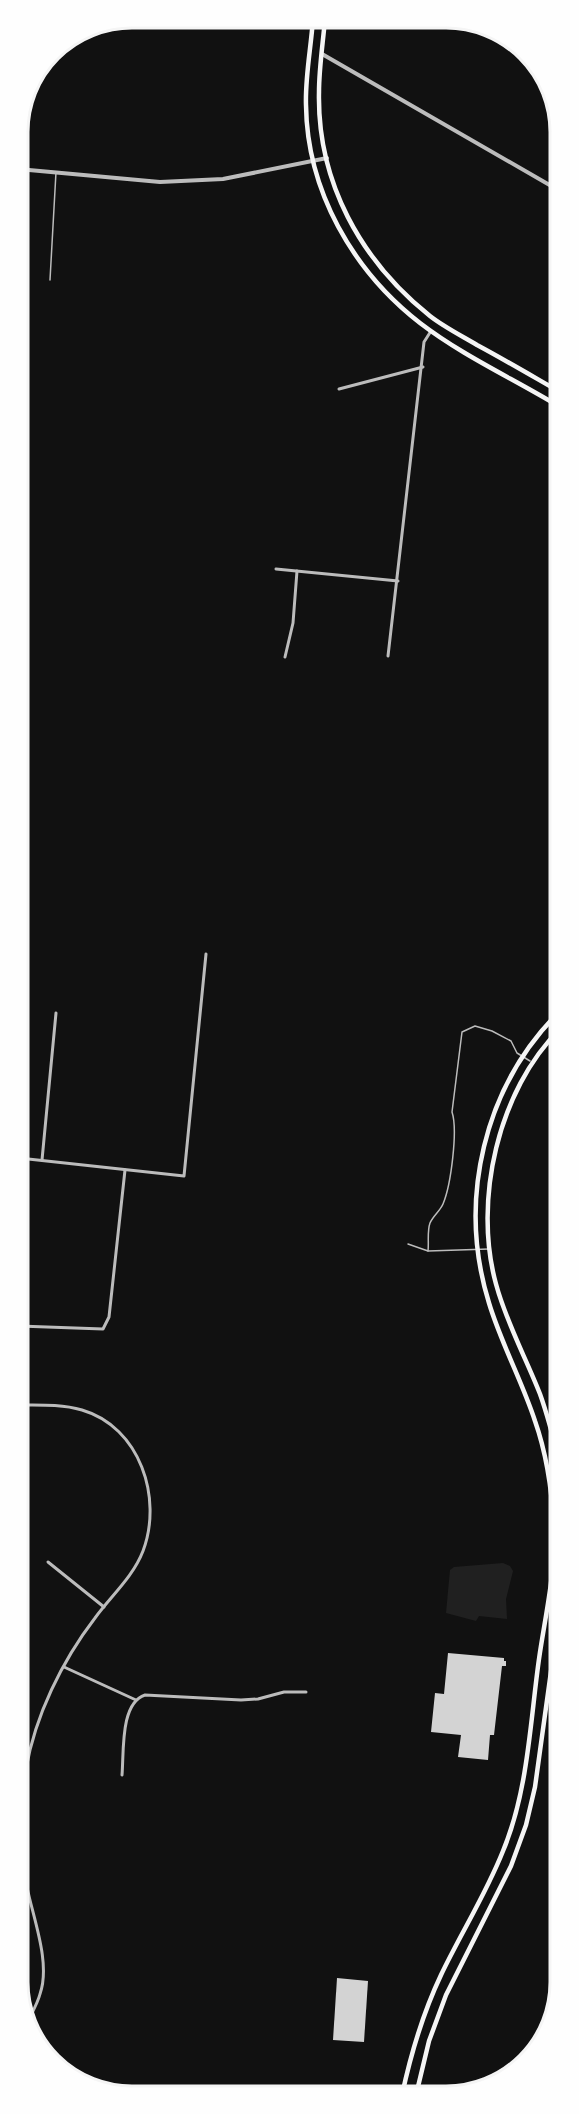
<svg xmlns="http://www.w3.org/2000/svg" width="579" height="2114" font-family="'PT Serif',serif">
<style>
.green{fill:#202020}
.building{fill:#d3d3d3}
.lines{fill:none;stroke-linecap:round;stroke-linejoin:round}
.service{stroke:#bcbcbc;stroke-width:1.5}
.minor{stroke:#bcbcbc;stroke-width:3}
.tertiary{stroke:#bcbcbc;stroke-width:4}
.secondary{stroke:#f5f5f5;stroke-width:4.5}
.rim{fill:none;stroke:#f5f5f5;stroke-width:3}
</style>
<rect width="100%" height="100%" fill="#111"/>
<path class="green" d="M503,1563L510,1566L513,1571L506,1599L507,1619L479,1616L476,1621L446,1613L450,1570L454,1567Z"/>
<g class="building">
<path d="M448,1653L504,1658V1661H506V1666H502L494,1735H490L488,1760L458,1757L461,1735L431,1732L435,1693L444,1694Z"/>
<path d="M337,1978L368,1981L364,2042L333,2040Z"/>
</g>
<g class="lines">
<g class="service">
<path d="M50,280L56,172"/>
<path d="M408,1244L428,1251L489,1249"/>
<path d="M428,1251C429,1243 427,1231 430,1223C433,1216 440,1211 443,1204C451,1185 458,1130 452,1112L462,1032L475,1026L492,1031L511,1041L517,1053L530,1061"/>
</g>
<g class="minor">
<path d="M339,389L423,367"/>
<path d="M276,569L398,581"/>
<path d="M388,656L424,342L431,331"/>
<path d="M285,657L293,623L297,571"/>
<path d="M19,1158L184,1176L206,954"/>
<path d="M42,1160L56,1013"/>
<path d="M19,1326L103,1329L109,1317L125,1170"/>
<path d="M19,1405C40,1405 62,1404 82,1410C140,1427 163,1498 143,1551C133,1577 111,1596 95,1618C62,1661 35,1716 26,1769C20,1808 20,1849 27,1887C33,1918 51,1963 40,1994C38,2002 33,2011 29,2019"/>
<path d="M554,1553H561"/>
<path d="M48,1562L104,1607"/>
<path d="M64,1667L136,1700"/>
<path d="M122,1775C124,1752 120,1703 145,1695L241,1700L258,1699L284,1692H306"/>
</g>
<g class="tertiary">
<path d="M322,54L560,191"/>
<path d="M18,169L160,182L223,179L327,158"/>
</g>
<g class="secondary">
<path d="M313,19C311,48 305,77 306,105C307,191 353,271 420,323C463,356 514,379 560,407"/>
<path d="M325,19C323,43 319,68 319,92C317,182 361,261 430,316C444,327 462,336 477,345C505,360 532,376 560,392"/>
<path d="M560,1029C498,1090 473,1201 496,1284C506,1322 526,1358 540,1394C549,1419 555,1444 561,1469"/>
<path d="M402,2095C411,2053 423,2013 441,1975C461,1933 486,1894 503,1851C528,1791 530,1723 539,1659C545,1617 556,1571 554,1528C552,1491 547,1455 535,1421C522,1381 501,1343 489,1303C457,1200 484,1086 560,1011"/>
<path d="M416,2095L429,2041L446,1995L511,1866L526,1825L535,1787L561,1599"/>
</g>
</g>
<path d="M0 0H579V2114H0ZM132 28H446A104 104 0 0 1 550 132V1982A104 104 0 0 1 446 2086H132A104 104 0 0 1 28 1982V132A104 104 0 0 1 132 28Z" fill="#fefefe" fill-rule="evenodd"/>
<path class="rim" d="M132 28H446A104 104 0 0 1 550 132V1982A104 104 0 0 1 446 2086H132A104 104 0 0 1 28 1982V132A104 104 0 0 1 132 28Z"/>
</svg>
